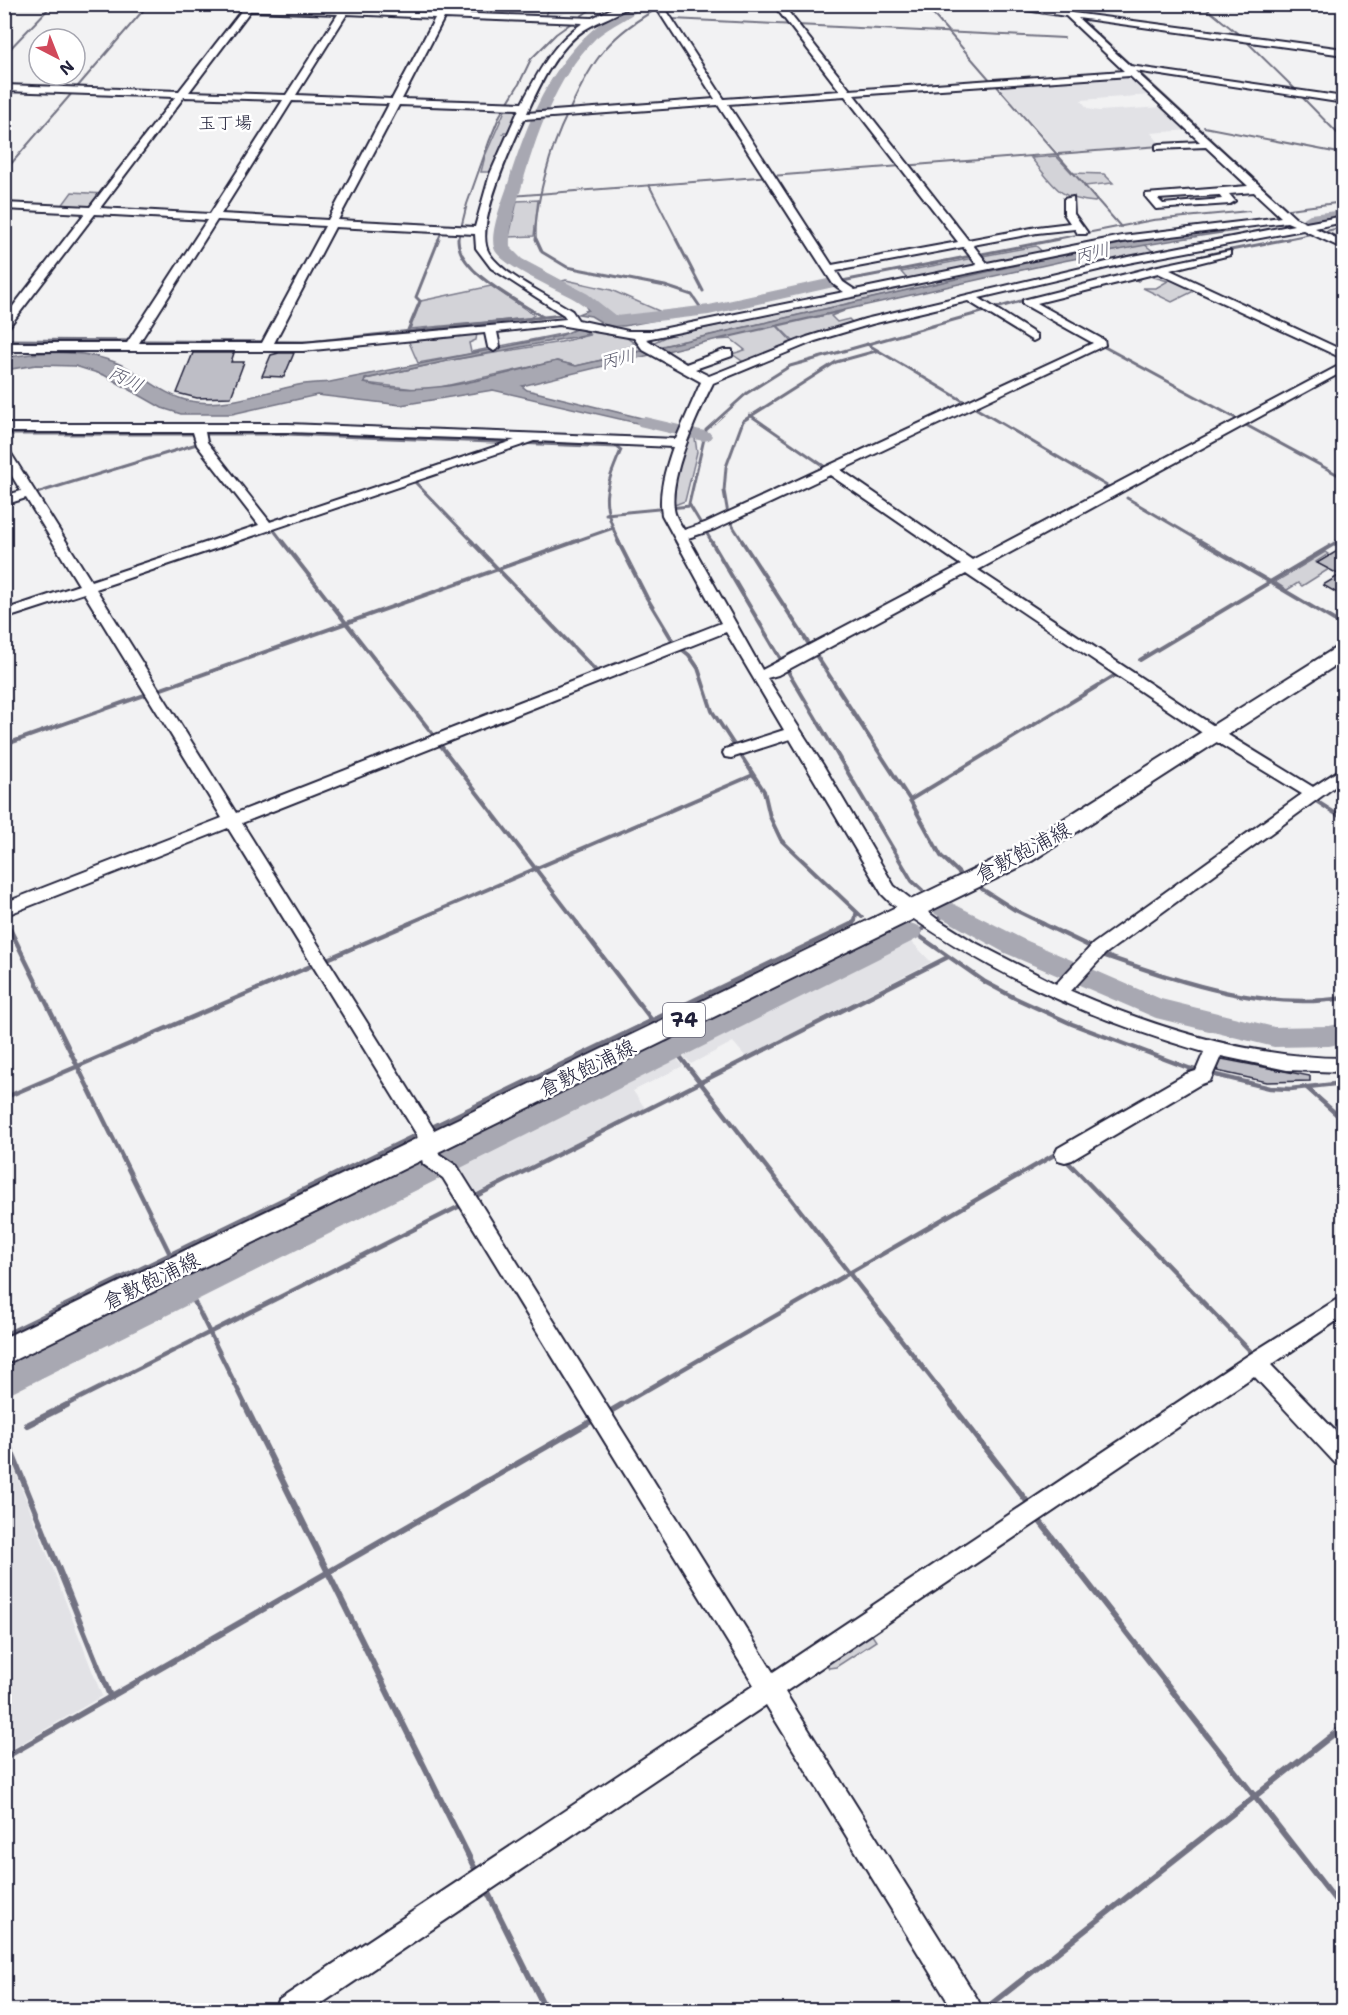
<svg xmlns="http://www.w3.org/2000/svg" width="1348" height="2015" font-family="'Shantell Sans','Klee One',sans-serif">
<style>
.built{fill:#e2e2e6}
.green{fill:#d3d3d8;stroke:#7a7a8a;stroke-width:1.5}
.water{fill:#a8a8b2;stroke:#727282;stroke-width:1.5}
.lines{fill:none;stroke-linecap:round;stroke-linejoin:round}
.stream-far4{stroke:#727282;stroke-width:2}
.stream-far3{stroke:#727282;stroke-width:3}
.stream-far2{stroke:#727282;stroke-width:4}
.stream-far1{stroke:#727282;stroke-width:4.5}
.stream{stroke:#727282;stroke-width:6}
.river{fill:#a8a8b2;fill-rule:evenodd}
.building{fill:#bebec6;stroke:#22223b;stroke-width:1.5}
.minor-casing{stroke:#22223b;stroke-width:4}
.major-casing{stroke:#22223b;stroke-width:4}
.minor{fill:#fff;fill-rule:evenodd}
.major{fill:#fff;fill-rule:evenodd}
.labels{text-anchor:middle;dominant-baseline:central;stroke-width:5;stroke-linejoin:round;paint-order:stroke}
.far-neighbourhood-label{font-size:18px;fill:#22223b;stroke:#fff}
.far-water-label{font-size:18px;font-style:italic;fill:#58586b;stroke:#fff}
.shield{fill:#fff;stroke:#646476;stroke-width:1.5}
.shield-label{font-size:20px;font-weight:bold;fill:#22223b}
.street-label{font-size:21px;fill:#22223b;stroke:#fff}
</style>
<rect width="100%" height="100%" fill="#f2f2f3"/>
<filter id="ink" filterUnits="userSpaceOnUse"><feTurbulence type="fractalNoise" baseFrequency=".0167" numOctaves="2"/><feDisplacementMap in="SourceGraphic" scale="12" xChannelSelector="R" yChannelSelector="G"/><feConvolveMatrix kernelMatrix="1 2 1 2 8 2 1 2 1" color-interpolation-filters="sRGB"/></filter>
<g filter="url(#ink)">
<g class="built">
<path d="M1130,74L1151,95L1081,100L1088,109L1099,111L1164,107L1189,130L1151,133L1161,145L1058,153L997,84Z"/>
<path d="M910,940L931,962L746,1057L733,1042L691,1064L683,1055Z"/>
<path d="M677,1059L683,1066L633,1091L645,1108L476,1193L460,1168L455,1164L650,1068L652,1071Z"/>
<path d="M5,1445L102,1696L5,1753H4Z"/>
</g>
<g class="green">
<path d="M507,106L519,109L509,132H504L503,134L508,135L495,172H481L485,156Z"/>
<path d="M1056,156L1072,173L1104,174L1113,183L1084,186L1096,200L1095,202C1057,199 1054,185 1031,158Z"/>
<path d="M72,192L104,194L93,208L61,207Z"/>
<path d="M538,200L534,236L509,237L517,201Z"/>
<path d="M1144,244L1154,252L1112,263L1101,254Z"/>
<path d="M1036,246L1044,253L986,264L977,257Z"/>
<path d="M973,258L978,265L908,280L901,272Z"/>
<path d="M1005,265L1008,267L653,348L648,345L667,336Z"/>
<path d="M1157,270L1198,289L1172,302L1143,288H1156L1168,281L1146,275L1138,281L1130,277Z"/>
<path d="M566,280L611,290L666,314L626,318L614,316L592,300L558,282Z"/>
<path d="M491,286L534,315L530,318L410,329L421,301Z"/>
<path d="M844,311L831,316L837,322L849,319L852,322L795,343L778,326Z"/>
<path d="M777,326L794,344L745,363L732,354L745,350L731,339L716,340Z"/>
<path d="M591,329L624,336L644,350L576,366L557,361L436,388L415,389L365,383L366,379L452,360L561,342L589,335L585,331Z"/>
<path d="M477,333L476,340L469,343L471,352L566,333L502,348L418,363L408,340Z"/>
<path d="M692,436L695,438L697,452L685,501L672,506L679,461L684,447Z"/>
<path d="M1325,552L1328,554L1316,562L1329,569L1302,586L1298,583L1287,590L1275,582Z"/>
<path d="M724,1010L728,1011L729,1016L674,1045L668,1037Z"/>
<path d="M490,1124L496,1132L466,1148L446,1155L451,1146Z"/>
<path d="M868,1629L876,1641L836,1667L829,1668L823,1659Z"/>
</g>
<path class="water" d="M1232,227L1236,231C1121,246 1012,272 898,298C773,326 647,355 522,386L527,390L674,426L680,428L676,432L493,390L401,405L317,395L232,414H181L162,408L104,375L75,366L36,365L5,370V358C44,351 88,348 126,367C146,378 167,397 190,401C227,408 263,392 298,385C309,383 320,383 330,382L560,336L578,328L582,330L601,322L591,316L578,314L588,310L581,299L586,298L614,317L626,318L668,315L671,317L624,326L601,325L585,331L589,334L452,360L365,379L364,383C428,400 495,375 557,361L576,366L1030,262L1141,240Z"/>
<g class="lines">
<g class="stream-far4">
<path d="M924,4L991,81"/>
<path d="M1065,4L1286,208"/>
<path d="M1201,4L1242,37"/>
<path d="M545,17L551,4"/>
<path d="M672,19L1064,38"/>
<path d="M1244,39L1298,92"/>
<path d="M4,55L53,4"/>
<path d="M995,84L1121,227"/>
<path d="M1300,95L1344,140"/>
<path d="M569,111C593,58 610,34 662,6"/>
<path d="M1204,127L1344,154"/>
<path d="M4,172L147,6"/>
<path d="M649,185L677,240"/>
<path d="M511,196L1160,146"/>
<path d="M1289,209L1344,202"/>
<path d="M1322,230L1344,240"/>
<path d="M1326,231L1344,227"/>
<path d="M438,240L442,231"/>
<path d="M458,240L467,204L489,142L500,115L519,84L531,59L556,34L598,4"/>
<path d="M536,240C533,208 552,144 567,115"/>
<path d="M1051,240L1153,220L1249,211"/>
<path d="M1281,240L1311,234"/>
</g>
<g class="stream-far3">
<path d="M458,239C457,272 518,301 543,317"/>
<path d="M536,239L542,252L567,267L665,286L692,295L703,311"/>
<path d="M676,239L703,291"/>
<path d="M1341,239L1344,240"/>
<path d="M832,283L1059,239"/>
<path d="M1077,287L1215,253L1288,239"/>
<path d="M408,330L420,301L416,297L439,239"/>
<path d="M4,340L308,342L563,315"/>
<path d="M867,344L1112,489"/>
<path d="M1099,344L1239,420L1235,422"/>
<path d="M750,415L828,469"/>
<path d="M1244,424L1344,478"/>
<path d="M4,434H286L617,447L621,450C604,490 600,502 619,542"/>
<path d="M4,444L11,455"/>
<path d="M414,481L473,542"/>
<path d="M30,495L200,443"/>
<path d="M1127,498L1202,542"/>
<path d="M606,514L690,506"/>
<path d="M728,514L724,491L726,467L743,421L836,362L876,351"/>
<path d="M729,520L743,542"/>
<path d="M668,525L677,542"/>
<path d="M273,529L283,542"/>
<path d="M573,542L613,528"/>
<path d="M712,542L689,504L706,430L747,393L790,366L1028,299"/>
<path d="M1337,542L1344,538"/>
</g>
<g class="stream-far2">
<path d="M282,541L435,737"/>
<path d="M471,541L597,672"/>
<path d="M618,541L647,598L674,643"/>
<path d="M676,541L682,552"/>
<path d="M711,541L912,881L922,890"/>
<path d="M742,541L910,800L941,856L959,873"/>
<path d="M1339,541L1270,582L1344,626"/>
<path d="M679,647L689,655L698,668L712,711L764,791L770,817L781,840L862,917"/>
<path d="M1140,660L1270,582L1200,541"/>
<path d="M438,742L578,924"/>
<path d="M4,745L577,541"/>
<path d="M1313,799L1344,819"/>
<path d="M910,800L1119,673"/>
<path d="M982,889L1015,910L1044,924"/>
<path d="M4,917L7,924"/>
<path d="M938,919L950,911"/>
<path d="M407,924L753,775"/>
<path d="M851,924L855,921L856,914"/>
</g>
<g class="stream-far1">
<path d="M7,923L171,1256"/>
<path d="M577,923L654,1023"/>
<path d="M1041,923L1093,948"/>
<path d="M885,930L894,939"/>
<path d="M910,932L918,935L985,982L1015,998L1072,1024L1191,1069L1270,1088L1290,1089L1344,1083"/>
<path d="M915,934L924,928"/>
<path d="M1100,954C1179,981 1260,1011 1344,998"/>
<path d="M667,1040L953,1406"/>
<path d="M1185,1077L1191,1069"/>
<path d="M1306,1087L1344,1121"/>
<path d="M4,1098L411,923"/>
<path d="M428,1129L853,923"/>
<path d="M1064,1158L1256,1357"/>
<path d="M474,1197L948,957"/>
<path d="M181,1277L187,1292"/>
<path d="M189,1291L246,1406"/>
<path d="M4,1335L420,1133"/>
<path d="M64,1406L462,1205"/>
<path d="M619,1406L1059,1152"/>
</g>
<g class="stream">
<path d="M245,1405L478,1875"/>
<path d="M952,1405L1029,1504"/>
<path d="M609,1412L621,1405"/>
<path d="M27,1425L67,1405"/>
<path d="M4,1433L110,1696"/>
<path d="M1038,1519L1344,1911"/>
<path d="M4,1758L595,1419"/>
<path d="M486,1889L546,2010"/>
<path d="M270,2010L280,2004"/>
<path d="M984,2010L1344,1726"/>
</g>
<g class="river">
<path d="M629,4H645C631,18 611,25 596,38C555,78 536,136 521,189C515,208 509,227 510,247L522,259L588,294L616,316L709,305L832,278L840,283L838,286L709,315L613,326L607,324C597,316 586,306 574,299C557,289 500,266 494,248C490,233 501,204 506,190C530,113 556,45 629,4Z"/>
<path d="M1344,210V219L1310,224L1302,219L1310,214Z"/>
<path d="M645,417L709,432L712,436L709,440L703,441L639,426L636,422L639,418Z"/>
<path d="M944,899L1023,939L1161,999L1274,1027L1329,1026L1344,1023V1043L1329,1046L1274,1047L1156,1018L1005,953L935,914L932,908L935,902Z"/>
<path d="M910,923L919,926L922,932L919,938L4,1397V1367Z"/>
</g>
</g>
<g class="building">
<path d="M193,353H234L231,362H244L231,397L197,398L177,393Z"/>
<path d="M279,353H294L284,377L262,376L271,355Z"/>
<path d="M1344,547V597L1323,585L1340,575L1317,563Z"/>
<path d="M1222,1059L1310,1076V1081L1267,1082L1217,1071Z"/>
</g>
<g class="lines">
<defs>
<g id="minor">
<path d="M132,4H255L342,9L344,4H353L350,9L438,13L443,4H449L447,13L592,18L621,4H633C618,15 600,20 584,30C557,48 540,84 527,113L715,99L659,12L646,4H658L665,8L724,99L840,91L773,4H782L850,90L1124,71L1066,16L986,4H1014L1060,10L1054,4H1064L1073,13L1344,49V55L1078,18L1130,66L1344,97V103L1135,71L1295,218L1306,223L1344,216V222L1315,228L1344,242V249L1303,230L1128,263L979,298L1037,335V339L1033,341L968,301L872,324L815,341L713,383C698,413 669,475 674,509C675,517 680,523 684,530L705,523L1093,343L1023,304V300L1158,266L1230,251V255L1170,270L1344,351V359L1158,273L1037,303L1104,340L1105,345L841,470L972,560L1344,363V371L978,570L1220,730L1313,787L1344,767V780L1105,954L1071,991C1156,1028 1250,1058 1344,1058V1072L1287,1070L1221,1056L1210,1081L1199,1085L1072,1160L1065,1162L1058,1160L1055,1154L1058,1148L1186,1074L1196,1071L1204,1052C1091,1020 986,972 891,903L882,894L790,739L731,758L725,757L723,753L725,749L784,730L726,632L242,823L433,1128L439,1154L457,1166L773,1672L1247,1356L1344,1295V1316L1271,1365L1344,1440V1466L1336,1464L1254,1376L785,1692L978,2000L982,2010H953L766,1705L312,2010H275L279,2000L754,1685L443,1178L423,1164L417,1135L228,828L4,916V903L222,818L84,593L4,619V610L79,585L26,498L4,505V496L21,491L4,463V448L10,452L91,581L259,525L197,445L193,432H4V424H288L676,439L701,382L643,350L634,338L559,325L497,332L500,347L494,351L488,347L485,333L303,351H4V343H127L207,220L95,214L8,328L4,329V318L85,213L4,209V203L90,207L175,97L4,91V85L179,91L242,10L136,7ZM250,11L338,14L286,95L189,92ZM347,14L435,18L392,99L296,95ZM444,18L583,23C553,42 538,73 522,103L402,99ZM1130,76L1200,142L1160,144L1156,145V149L1206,147L1248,186L1146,194L1145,196L1156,209L1230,204L1235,201L1229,194L1254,192L1281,217L1122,236L987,263L973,245L1037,233L1075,229L1078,234H1086L1087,232L1074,214L1073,197L1064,199V214L1070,223L1037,227L968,240L854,95ZM845,96L958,242L832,265L728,104ZM184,97L283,100L210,214L100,208ZM292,101L389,104L328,220L221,214ZM399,105L519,109L490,174L475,227L338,220ZM718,105L833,284L844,292L652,331H628L578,320L572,311C548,295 505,277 489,253C473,228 512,145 524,119ZM1219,195L1222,199L1163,204L1158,199ZM217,220L325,226L262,343H139ZM1287,222L1294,225L1128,257L865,319L807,337L709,376L695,369L732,356V350H724L686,364L646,339L1122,242ZM335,227L475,234L476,248L491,268L564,315L566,319L303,343H274ZM963,247L977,265L855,290L843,282L836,271ZM205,432H288L515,440L270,522L207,442ZM534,441L673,447C666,467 658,493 662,515L721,623L236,813L96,589ZM830,475L961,565L762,670L688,538L715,529ZM966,574L1210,738L1302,794L1093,944L1056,984L972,941L937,919L894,886L823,765L767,678L778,675Z"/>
<path d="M1334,4H1344V11Z"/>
</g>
<path id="major" d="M1344,645V660L1032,861L4,1365V1338L1016,849L1337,647Z"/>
</defs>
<use href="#minor" class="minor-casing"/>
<use href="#major" class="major-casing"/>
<use href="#minor" class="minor"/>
<use href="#major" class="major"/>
</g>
</g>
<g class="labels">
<g class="far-neighbourhood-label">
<text x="225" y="123">玉丁場</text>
</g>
<g class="far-water-label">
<text transform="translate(1092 253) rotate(-13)">丙川</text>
<text transform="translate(618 359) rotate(-13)">丙川</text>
<text transform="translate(126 379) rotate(26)">丙川</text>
</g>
<rect class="shield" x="663" y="1003" width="42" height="34" rx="4.5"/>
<g class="shield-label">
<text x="684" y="1020">74</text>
</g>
<g class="street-label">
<text transform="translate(1023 852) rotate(-28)">倉敷飽浦線</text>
<text transform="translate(587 1068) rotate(-26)">倉敷飽浦線</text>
<text transform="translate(151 1281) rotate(-26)">倉敷飽浦線</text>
</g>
</g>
<rect width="1348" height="2015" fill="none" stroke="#fff" stroke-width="24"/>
<rect x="12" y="12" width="1324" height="1991" fill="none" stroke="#22223b" stroke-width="2" filter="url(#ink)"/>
<g transform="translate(57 57) rotate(138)"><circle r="28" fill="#ffffff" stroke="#a7a7b1" stroke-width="1.5"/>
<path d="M0-4.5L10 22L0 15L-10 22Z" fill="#d1495b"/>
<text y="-9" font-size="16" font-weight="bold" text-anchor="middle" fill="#22223b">N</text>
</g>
</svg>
